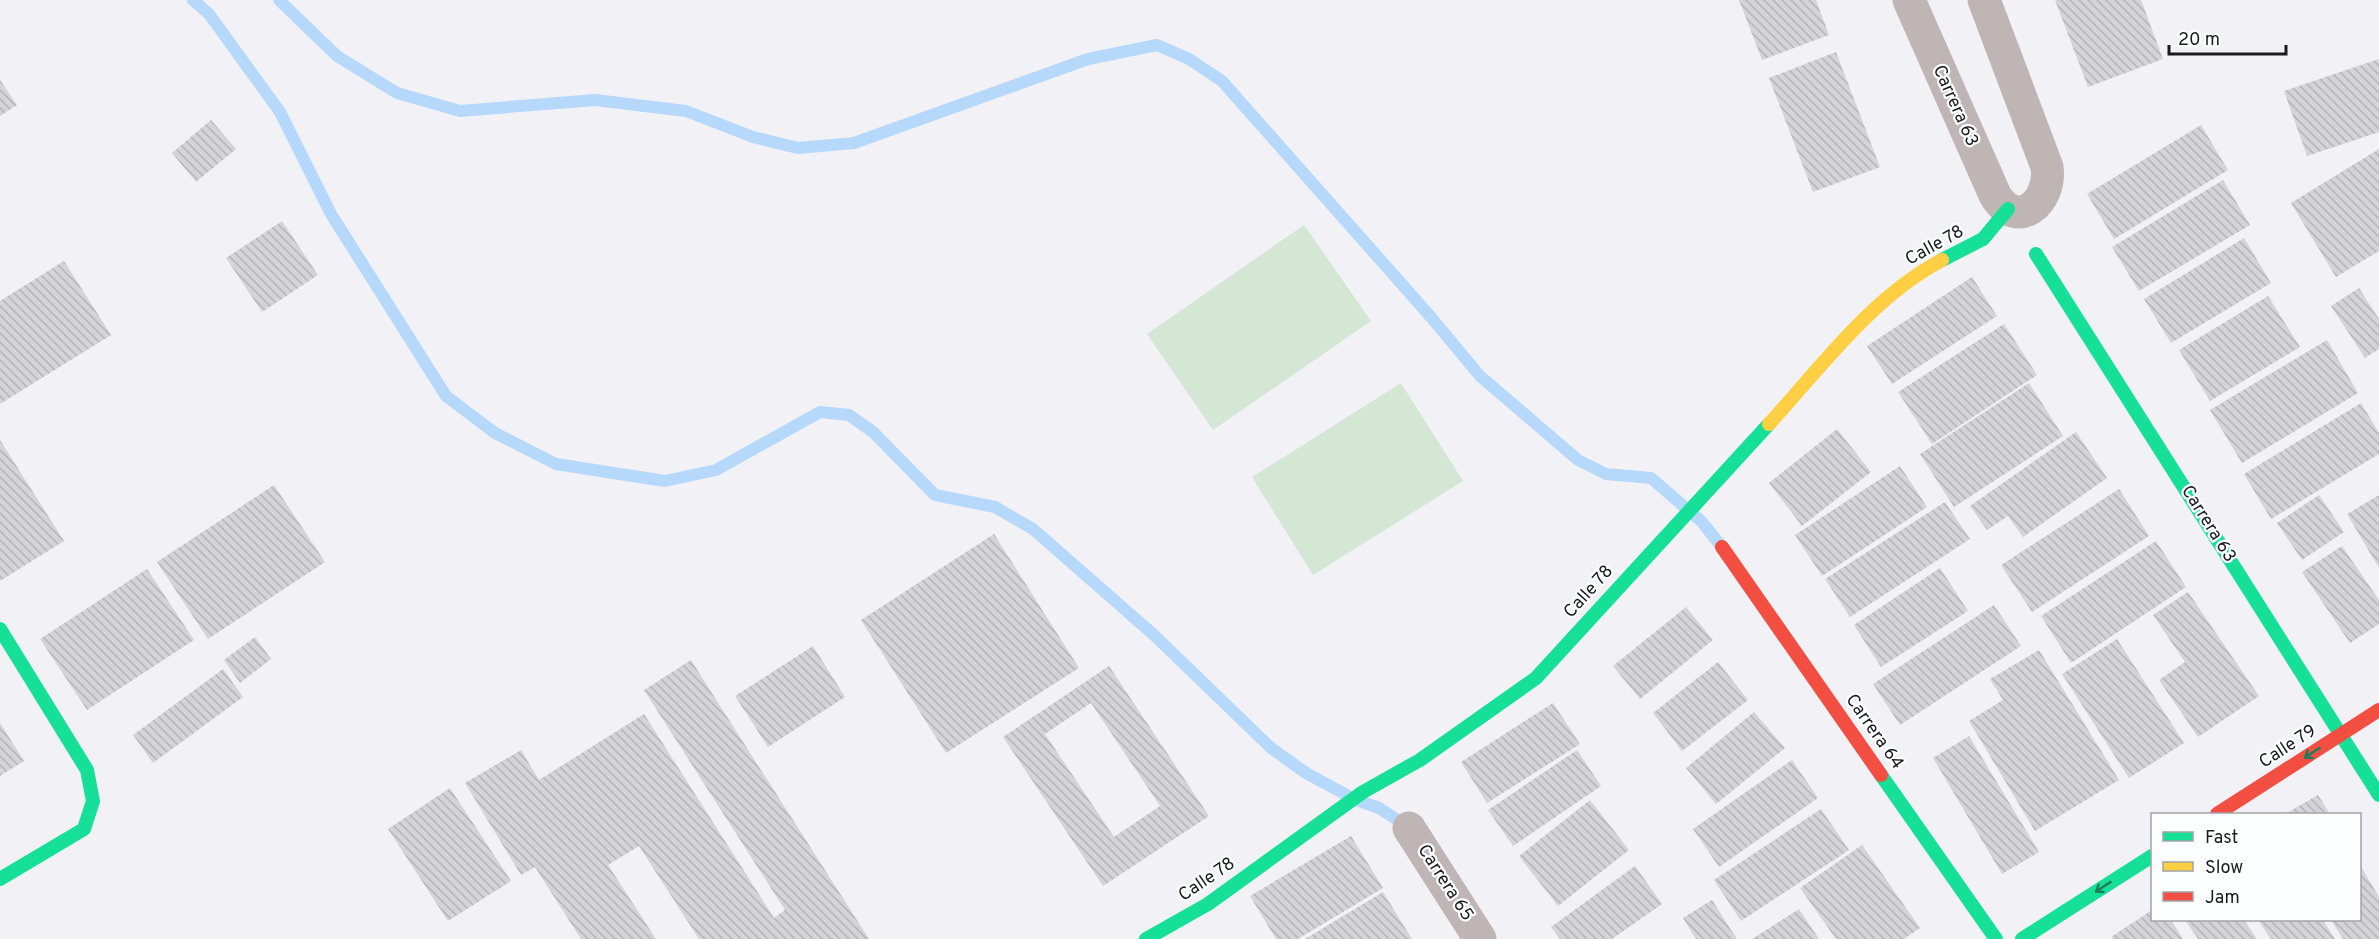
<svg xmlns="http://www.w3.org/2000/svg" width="2379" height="939" font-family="Overpass,sans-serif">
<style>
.pitch{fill:#d4e7d4}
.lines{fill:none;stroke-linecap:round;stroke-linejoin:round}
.stream{stroke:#b6d8fa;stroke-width:12}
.building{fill:url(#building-back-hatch);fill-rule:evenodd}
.street{stroke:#bfb5b4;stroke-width:33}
.fast{stroke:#16e098;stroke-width:14}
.slow{stroke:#ffcf43;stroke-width:14}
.jam{stroke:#f24e42;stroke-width:14}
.oneway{stroke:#187e5b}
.labels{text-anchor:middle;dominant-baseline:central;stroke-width:4.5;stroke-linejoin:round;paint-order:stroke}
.street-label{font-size:18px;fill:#1a1b1e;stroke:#fcfdff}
</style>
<defs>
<pattern id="building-back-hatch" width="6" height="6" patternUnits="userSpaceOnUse" patternTransform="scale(1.5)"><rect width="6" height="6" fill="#d4d3d7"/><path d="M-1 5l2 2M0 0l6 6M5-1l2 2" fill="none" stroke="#b5b5b8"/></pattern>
</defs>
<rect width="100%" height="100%" fill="#f1f1f6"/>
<g class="pitch">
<path d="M1304,225L1371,321L1213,430L1147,334Z"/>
<path d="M1401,383L1463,481L1313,575L1252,477Z"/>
</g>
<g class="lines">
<g class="stream">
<path d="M193,0L209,14L280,112L331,214L446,396L495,433L556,464L665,481L716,470L820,412L849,415L873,432L935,495L995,507L1033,529L1155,636L1271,748L1306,773L1354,799L1379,808L1408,827"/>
<path d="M279,0L337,56L397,93L460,111L595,100L686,111L753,137L798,148L854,143L1088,59L1157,45L1189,59L1222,81L1430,316L1480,376L1578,460L1606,474L1651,478L1702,522L1721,546"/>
</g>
</g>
<g class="building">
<path d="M1739,0H1816L1829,35L1762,60Z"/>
<path d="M2055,0H2141L2163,59L2088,87Z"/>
<path d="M1836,52L1880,167L1813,192L1769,78Z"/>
<path d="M2379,59V132L2307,156L2284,91Z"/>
<path d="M0,80L17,105L0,116Z"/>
<path d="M211,120L236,149L196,182L172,153Z"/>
<path d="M2201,125L2228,170L2114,239L2087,194Z"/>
<path d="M2379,149V251L2336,277L2291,203Z"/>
<path d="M2223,180L2250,225L2139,291L2112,247Z"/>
<path d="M282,221L318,275L262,312L226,258Z"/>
<path d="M2244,238L2271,283L2171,343L2144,299Z"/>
<path d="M64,261L111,335L0,404V301Z"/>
<path d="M1972,277L1997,316L1892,384L1867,346Z"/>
<path d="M2359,288L2379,319V349L2365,358L2331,306Z"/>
<path d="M2268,296L2300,347L2210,401L2179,350Z"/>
<path d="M2004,324L2037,375L1932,444L1898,392Z"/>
<path d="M2327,340L2358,393L2242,463L2210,410Z"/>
<path d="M2029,383L2063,436L1954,507L1920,454Z"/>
<path d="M2361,403L2379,433V454L2271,519L2244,474Z"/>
<path d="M1837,429L1871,472L1802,526L1769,483Z"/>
<path d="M2076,432L2107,478L2023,537L2008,516L1987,530L1970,506Z"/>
<path d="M0,440L64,541L0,581Z"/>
<path d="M1900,466L1927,507L1822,576L1795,535Z"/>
<path d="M274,485L325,562L208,639L157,562Z"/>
<path d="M2119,489L2149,536L2032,612L2001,565Z"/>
<path d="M2319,495L2344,532L2302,560L2277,523Z"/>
<path d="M2379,495V568L2347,514Z"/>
<path d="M1945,502L1970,539L1850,617L1825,579Z"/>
<path d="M994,534L1079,668L946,753L861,620Z"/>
<path d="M2156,541L2186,587L2071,663L2041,616Z"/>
<path d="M2342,546L2379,600V624L2350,643L2302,572Z"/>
<path d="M1940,568L1968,611L1881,667L1854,625Z"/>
<path d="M147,569L194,640L87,710L40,639Z"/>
<path d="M2188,592L2259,696L2198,737L2159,680L2185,662L2153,615Z"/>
<path d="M1994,605L2021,646L1900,725L1873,684Z"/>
<path d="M1686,607L1713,640L1640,699L1613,666Z"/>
<path d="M255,637L271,659L240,683L224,660Z"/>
<path d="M2117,639L2184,743L2129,778L2062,674Z"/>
<path d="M813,646L845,697L768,747L735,696Z"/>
<path d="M2039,650L2119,780L2035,831L1969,721L2003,700L1990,679Z"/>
<path d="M691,660L729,720L869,939H699L639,846L608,865L656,939H581L535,867L521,875L465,783L521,750L539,780L644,714L774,918L785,910L644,690Z"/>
<path d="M1718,662L1748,700L1682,751L1653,713Z"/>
<path d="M1109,666L1209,816L1103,886L1003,737ZM1091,703L1160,806L1114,837L1045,734Z"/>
<path d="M223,669L243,697L153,763L133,735Z"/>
<path d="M1553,703L1580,744L1487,803L1461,762Z"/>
<path d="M1754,712L1785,748L1716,804L1686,768Z"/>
<path d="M0,723L24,761L0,776Z"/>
<path d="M1969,736L2039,852L2002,874L1933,758Z"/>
<path d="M1577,750L1601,786L1513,846L1488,810Z"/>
<path d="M1792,760L1818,798L1719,867L1693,829Z"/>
<path d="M450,788L511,881L448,921L388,829Z"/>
<path d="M2318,795L2330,814H2285Z"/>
<path d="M1590,800L1629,850L1558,906L1519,856Z"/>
<path d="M1821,809L1849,850L1741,921L1714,880Z"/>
<path d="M1351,836L1383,888L1298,939H1276L1250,896Z"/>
<path d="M1862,845L1920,928L1904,939H1836L1800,888Z"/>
<path d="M2360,865L2379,897V939H2343L2331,920H2360Z"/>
<path d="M1635,866L1662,904L1612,939H1560L1551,927Z"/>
<path d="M1383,892L1412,939H1305Z"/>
<path d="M1712,900L1737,939H1696L1683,918Z"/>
<path d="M1799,909L1819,939H1752Z"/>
<path d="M2152,910V920H2171L2183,939H2113L2111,937Z"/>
<path d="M2185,920H2244L2257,939H2198Z"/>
<path d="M2258,920H2323L2335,939H2271Z"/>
</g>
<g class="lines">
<g class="street">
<path d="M1909,0L1995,195C2017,232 2052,202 2047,167L1984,0"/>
<path d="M1409,828L1480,939"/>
</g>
<g class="fast">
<path d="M2036,254L2379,795"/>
<path d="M1942,260L1983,239L2008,209"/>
<path d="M0,629L87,770L93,801L84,829L0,879"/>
<path d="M1881,775L1996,939"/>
<path d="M1146,939L1208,904L1363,792L1420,760L1536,678L1769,424"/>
<path d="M2022,939L2152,856"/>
</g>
<path class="slow" d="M1769,424C1822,366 1872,297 1942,260"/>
<g class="jam">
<path d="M1722,547L1881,775"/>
<path d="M2217,814L2379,710"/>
</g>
</g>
<defs><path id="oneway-shaft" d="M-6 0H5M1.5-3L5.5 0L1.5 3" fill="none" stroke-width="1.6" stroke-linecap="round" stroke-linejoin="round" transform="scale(1.5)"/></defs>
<g class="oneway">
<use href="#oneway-shaft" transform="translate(2312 753) rotate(147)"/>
<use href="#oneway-shaft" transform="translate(2103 887) rotate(147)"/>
</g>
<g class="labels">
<g class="street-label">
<text transform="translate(1955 106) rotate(66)">Carrera 63</text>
<text transform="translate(1935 246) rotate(-29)">Calle 78</text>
<text transform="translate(2208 524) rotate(58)">Carrera 63</text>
<text transform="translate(1589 592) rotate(-48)">Calle 78</text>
<text transform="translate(1874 732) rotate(55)">Carrera 64</text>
<text transform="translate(2288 747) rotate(-33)">Calle 79</text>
<text transform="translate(1207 880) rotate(-34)">Calle 78</text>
<text transform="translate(1445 883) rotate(57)">Carrera 65</text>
</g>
</g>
<rect x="2151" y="813" width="210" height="108" fill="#fcfdff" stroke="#a2a3a5" stroke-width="1.5"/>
<rect x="2163" y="832" width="30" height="9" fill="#16e098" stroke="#a2a3a5" stroke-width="1.5"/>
<text x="2205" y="843" font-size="18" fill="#1a1b1e">Fast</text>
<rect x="2163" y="862" width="30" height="9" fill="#ffcf43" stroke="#a2a3a5" stroke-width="1.5"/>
<text x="2205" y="873" font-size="18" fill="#1a1b1e">Slow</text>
<rect x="2163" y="892" width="30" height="9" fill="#f24e42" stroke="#a2a3a5" stroke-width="1.5"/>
<text x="2205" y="903" font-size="18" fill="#1a1b1e">Jam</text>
<path d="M2169 45v9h117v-9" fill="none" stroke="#1a1b1e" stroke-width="3"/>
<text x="2178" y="45" font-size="18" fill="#1a1b1e" stroke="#fcfdff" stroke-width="4.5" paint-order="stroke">20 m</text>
</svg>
